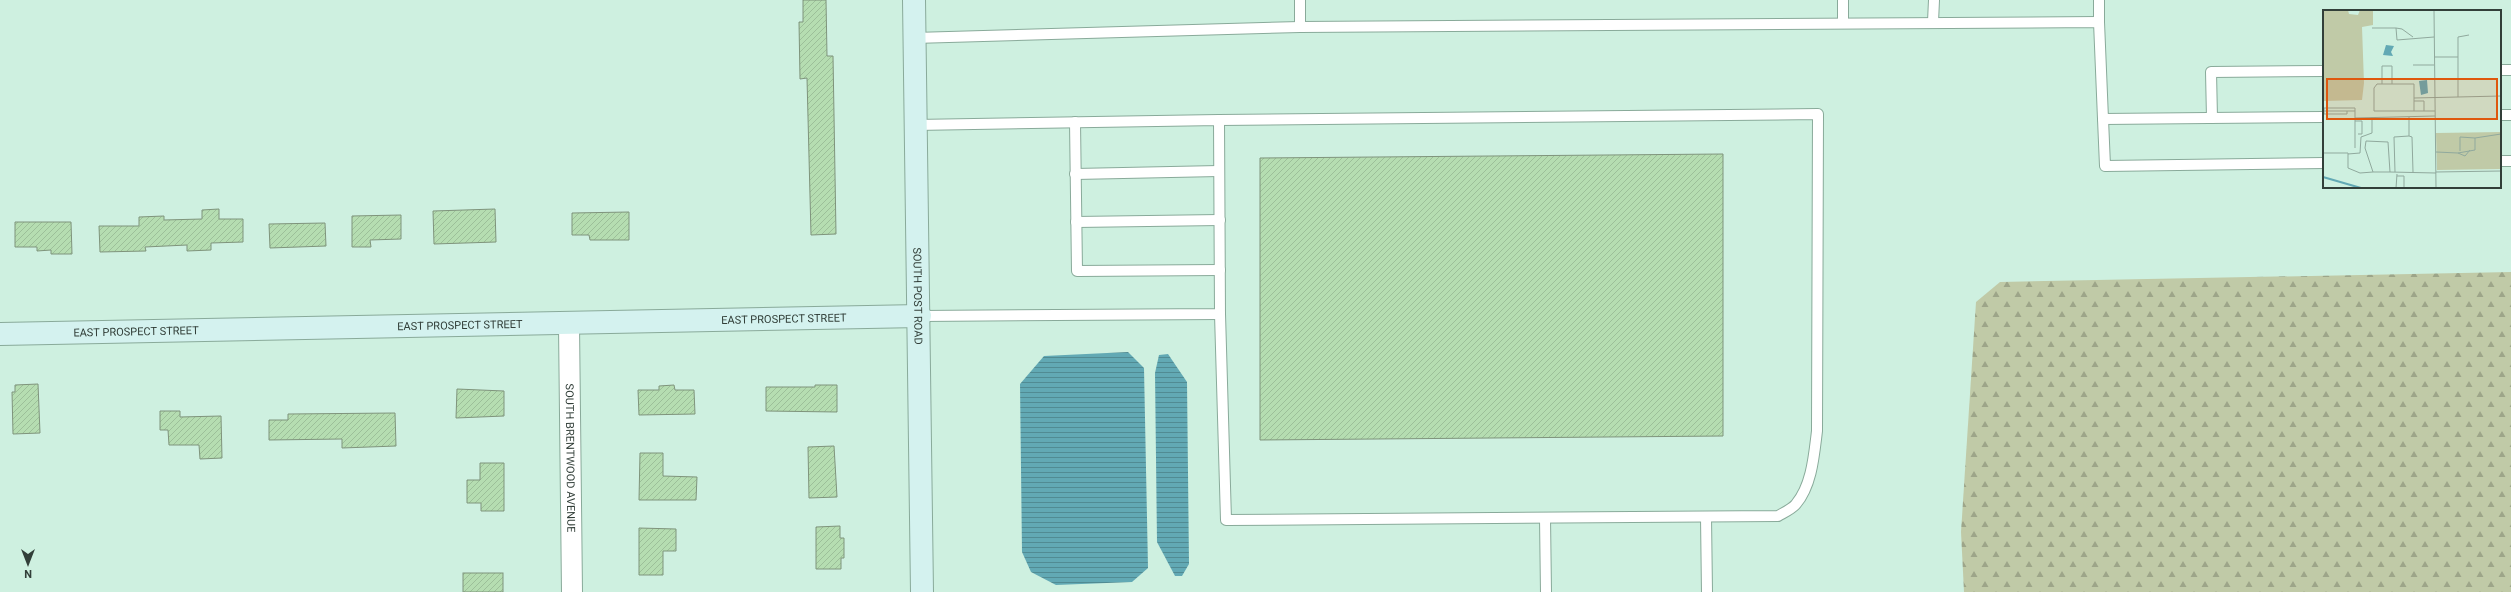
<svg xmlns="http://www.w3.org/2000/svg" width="2511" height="592" font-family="Roboto,sans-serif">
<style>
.forest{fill:url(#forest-firs)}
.water{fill:url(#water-rules)}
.building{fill:url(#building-hatch);stroke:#7f947c}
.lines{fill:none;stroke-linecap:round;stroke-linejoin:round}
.lane-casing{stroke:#89aa9a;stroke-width:12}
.street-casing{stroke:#89aa9a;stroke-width:22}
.secondary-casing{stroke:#89aa9a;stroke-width:24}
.lane{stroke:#fff;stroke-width:10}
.street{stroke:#fff;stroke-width:20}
.secondary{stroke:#d4f2ef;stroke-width:22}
.labels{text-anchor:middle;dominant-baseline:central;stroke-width:3;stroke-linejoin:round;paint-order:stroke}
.street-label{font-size:11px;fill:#323f39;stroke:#cef0e0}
.inset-river{fill:none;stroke:#62a9b4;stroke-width:2}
.inset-road{fill:none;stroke:#90a99d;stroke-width:1}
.view{fill:#df580e;fill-opacity:0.15;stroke:#df580e;stroke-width:2}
.inset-edge{fill:none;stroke:#323f39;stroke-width:2}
</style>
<defs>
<pattern id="forest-firs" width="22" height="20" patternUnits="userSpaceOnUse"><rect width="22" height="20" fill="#c0caa7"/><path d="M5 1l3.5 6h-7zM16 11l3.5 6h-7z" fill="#9da589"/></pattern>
<pattern id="water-rules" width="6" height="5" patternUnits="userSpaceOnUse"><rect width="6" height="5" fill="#62a9b4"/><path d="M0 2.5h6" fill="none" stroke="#518b93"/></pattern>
<pattern id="building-hatch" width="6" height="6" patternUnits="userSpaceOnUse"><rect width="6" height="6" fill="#b5ddb1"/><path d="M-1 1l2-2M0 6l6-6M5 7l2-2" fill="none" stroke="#9cbf99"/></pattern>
</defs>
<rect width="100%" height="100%" fill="#cef0e0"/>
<path class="forest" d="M2511,272V592H1964L1961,532L1976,302L2000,282Z"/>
<g class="water">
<path d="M1128,352L1144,368L1148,568L1132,582L1056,585L1031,572L1022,552L1020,384L1044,356Z"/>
<path d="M1168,354L1187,382L1189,564L1182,576H1175L1157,542L1155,373L1159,355Z"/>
</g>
<g class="building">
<path d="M803,0H826L827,56H833L836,234L811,235L807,78L800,79L799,22H803Z"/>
<path d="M1723,154V436L1260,440V158Z"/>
<path d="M219,209V219H243V242L211,243V250L187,251V245L145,247L146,251L100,252L99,226H139V217L164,216V220L202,219V210Z"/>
<path d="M495,209L496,242L434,244L433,211Z"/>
<path d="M629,212V240H590L589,235H572V213Z"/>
<path d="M401,215V239L370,240L371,247H352V216Z"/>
<path d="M15,222H71L72,254H51V250L37,251V247H15Z"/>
<path d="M325,223L326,246L270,248L269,224Z"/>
<path d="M38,384L40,433L13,434L12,392H15V385Z"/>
<path d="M674,385L675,390H694L695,414L639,415L638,390H659V386Z"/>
<path d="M815,385H837V412L766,411V387H815Z"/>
<path d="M457,389L504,391V416L456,418Z"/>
<path d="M160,411H180V417L221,416L222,458L200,459L199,445H169L168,430H160Z"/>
<path d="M395,413L396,446L342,448V439L269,440V420H288V414Z"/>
<path d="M834,446L837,497L809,498L808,447Z"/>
<path d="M640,453H663V476L697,477L696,500H639Z"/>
<path d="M480,463H504V511H481V503H467V480H480Z"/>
<path d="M840,526V538H844V558H841V569H816V527Z"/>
<path d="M639,528L676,529V551H663V575H639Z"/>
<rect x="463" y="573" width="40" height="19"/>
</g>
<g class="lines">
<defs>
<g id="lane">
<path d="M1843,0V23"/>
<path d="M2099,0V22"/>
<path d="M1933,22L1934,0"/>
<path d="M1300,27V0"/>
<path d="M914,38L1300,27L2099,22L2103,119L2324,117"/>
<path d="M2500,70H2511"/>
<path d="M2500,115H2511"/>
<path d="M2212,118L2211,72L2324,71"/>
<path d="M2103,119L2105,166L2324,163"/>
<path d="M1219,120L1818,114L1817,431C1814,455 1812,485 1796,504C1792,509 1783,513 1778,516L1226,520L1220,314"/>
<path d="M1075,122L1077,271L1220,270"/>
<path d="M915,125L1219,120L1220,314L920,316"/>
<path d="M2500,161H2511"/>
<path d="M1075,174L1219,171"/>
<path d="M1076,222L1220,220"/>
<path d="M1706,517L1707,592"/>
<path d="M1545,518L1546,592"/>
</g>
<g id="street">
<path id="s1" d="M569,325L572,592"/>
</g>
<g id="secondary">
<path id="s2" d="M914,0L922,592"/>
<path id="s3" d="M0,334L920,316"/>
</g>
</defs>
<use href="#lane" class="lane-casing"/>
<use href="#street" class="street-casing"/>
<use href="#secondary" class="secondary-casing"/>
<use href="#lane" class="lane"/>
<use href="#street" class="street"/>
<use href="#secondary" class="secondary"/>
</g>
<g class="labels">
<g class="street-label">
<text stroke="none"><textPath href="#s2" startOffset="296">SOUTH POST ROAD</textPath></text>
<text stroke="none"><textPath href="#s3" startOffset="784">EAST PROSPECT STREET</textPath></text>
<text stroke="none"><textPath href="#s3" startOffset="460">EAST PROSPECT STREET</textPath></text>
<text stroke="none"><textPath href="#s3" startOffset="136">EAST PROSPECT STREET</textPath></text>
<text stroke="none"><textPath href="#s1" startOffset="133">SOUTH BRENTWOOD AVENUE</textPath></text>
</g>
</g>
<g transform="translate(2323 10)">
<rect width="178" height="178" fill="#cef0e0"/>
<path d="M0,0H25L26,4L35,5L37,0H50V15L39,17L41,73L39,90L0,91Z" fill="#c0caa7"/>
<path d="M178,122V159L114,160L113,123Z" fill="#c0caa7"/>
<path d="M63,35L71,36L68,42L70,46L60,45ZM104,70L105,83L98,85L96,71Z" fill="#62a9b4"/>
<path class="inset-river" d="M0,167L38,178"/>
<path class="inset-road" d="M111,0L113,178M49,18H73M90,27L79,19L73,18L74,30L111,27M111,47H135M90,55H111M59,74V56H69V74M135,87V27L146,25M91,88V74H54L51,78V101H91M91,91H101V101M0,101H32V108L112,106M24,101V104H1V98H32V101M112,101H91V88L178,86M32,108V138M32,111H39V124H35M86,126L89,127L90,162M152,128L178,124M113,142L135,143L152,140V128L137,127V141M0,143H25V158L37,163L50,162M135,143L142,146L147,140M25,144L37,143L38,127L49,123V107M67,162H50L42,138L43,131L65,132L67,162L113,163M72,162L71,127L86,126V107M113,162L178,161M74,166H81V178M73,178L74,164"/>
<path class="view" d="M4,69H174V109H4Z"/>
<rect width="178" height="178" class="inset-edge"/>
</g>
<g transform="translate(28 564) rotate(180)" stroke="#cef0e0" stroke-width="3" paint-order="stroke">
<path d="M0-3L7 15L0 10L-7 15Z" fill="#323f39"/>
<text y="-6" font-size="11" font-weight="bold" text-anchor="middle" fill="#323f39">N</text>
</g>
</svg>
